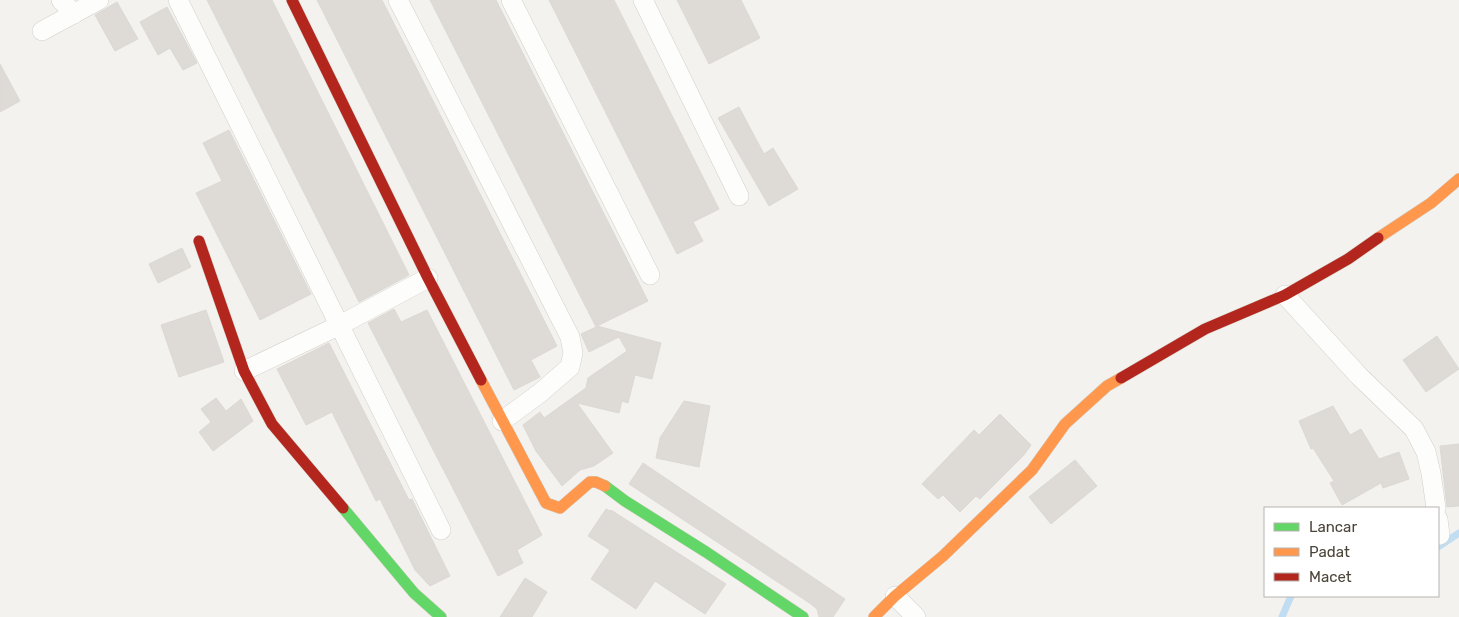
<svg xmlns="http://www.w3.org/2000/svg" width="1459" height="617" font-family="Rubik,sans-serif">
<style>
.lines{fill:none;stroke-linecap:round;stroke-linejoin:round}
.stream{stroke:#c0ddf1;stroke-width:7}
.building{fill:#dedbd6;stroke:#dcd9d4}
.street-casing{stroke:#d2d0cb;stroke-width:20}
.fast-casing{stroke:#d3cfc5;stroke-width:12}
.slow-casing{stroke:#d3cfc5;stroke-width:12}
.jam-casing{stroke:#d3cfc5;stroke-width:12}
.street{stroke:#fdfdfc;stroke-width:19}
.fast{stroke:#63d668;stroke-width:11}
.slow{stroke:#ff974d;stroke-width:11}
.jam{stroke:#b3261e;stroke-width:11}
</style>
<rect width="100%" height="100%" fill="#f4f2ee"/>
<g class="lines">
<g class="stream">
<path d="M1438,547L1459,533"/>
<path d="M1282,617L1291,596"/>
</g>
</g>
<g class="building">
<path d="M207,0H272L409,275L359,302Z"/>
<path d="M317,0H382L557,346L531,360L540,377L514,390Z"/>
<path d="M430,0H496L648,301L597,326L661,343L652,379L635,375L628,403L622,401L619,413L577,403L613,453L594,466L580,470L562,486L536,451L523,425L540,412L544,418L586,388L588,378L627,351L619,337L589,352L581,334L596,327Z"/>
<path d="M549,0H614L719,209L693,222L703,241L677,254Z"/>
<path d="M677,0H741L760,38L709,64Z"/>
<path d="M117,2L138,39L115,51L95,15Z"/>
<path d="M167,7L197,63L183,70L170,48L158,55L140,22Z"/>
<path d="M0,64L20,101L0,112Z"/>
<path d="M739,107L764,154L773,148L798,189L769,206L718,118Z"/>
<path d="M229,130L311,294L260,320L196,193L222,181L203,143Z"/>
<path d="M182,248L191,267L158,283L149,264Z"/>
<path d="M394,309L401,322L427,310L542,535L517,550L523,563L498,576L368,323Z"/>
<path d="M206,310L224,362L179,377L161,325Z"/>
<path d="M1437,336L1459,369L1426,392L1403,360Z"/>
<path d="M329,343L409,500L412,499L450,576L430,586L415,570L380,499L376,501L332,412L306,425L277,369Z"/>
<path d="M216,398L226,411L241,399L253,421L213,451L199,432L211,422L201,409Z"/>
<path d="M684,401L710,406L699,467L656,458L660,438Z"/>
<path d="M1333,406L1350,435L1361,429L1379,459L1399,452L1409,479L1383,488L1381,483L1342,505L1330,483L1334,481L1313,448L1311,449L1299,421Z"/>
<path d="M1000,414L1031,445L1024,455L980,499L976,496L960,512L943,495L938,499L922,484L974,430L979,435Z"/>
<path d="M1459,444V506L1447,507L1440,446Z"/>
<path d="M1075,460L1097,486L1051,524L1029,497Z"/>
<path d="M643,463L845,599L833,617H819L817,609L811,604L629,484Z"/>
<path d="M606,509L610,511L611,510L726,584L705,614L655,581L636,609L591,579L610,550L588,536Z"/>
<path d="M525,578L547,592L532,617H500Z"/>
</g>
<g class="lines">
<defs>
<g id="street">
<path d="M61,0L74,14"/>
<path d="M178,0L441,530"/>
<path d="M398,0L570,337L573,353L570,367L540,393L502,421"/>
<path d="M511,0L650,275"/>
<path d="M643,0L739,196"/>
<path d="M42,31L99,0"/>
<path d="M1285,295L1359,376L1414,429L1426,452L1431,473L1436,508"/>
<path d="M244,371L340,325L428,278"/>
<path d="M1438,519L1440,535"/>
<path d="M895,596L916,617"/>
</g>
<g id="fast">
<path d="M605,486L625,501L706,552L803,617"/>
<path d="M343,508L414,593L441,617"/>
</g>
<g id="slow">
<path d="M1378,238L1431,203L1459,179"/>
<path d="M481,380L546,503L560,508L590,482H596L605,486"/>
<path d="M874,617L895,596L943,556L1032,470L1065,424L1107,386L1121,378"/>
</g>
<g id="jam">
<path d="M292,0L428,278L481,380"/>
<path d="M199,241L244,371L272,424L343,508"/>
<path d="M1121,378L1205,329L1285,295L1348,259L1378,238"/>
</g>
</defs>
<use href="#street" class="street-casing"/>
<use href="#fast" class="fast-casing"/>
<use href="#slow" class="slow-casing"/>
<use href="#jam" class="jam-casing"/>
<use href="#street" class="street"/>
<use href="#fast" class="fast"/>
<use href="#slow" class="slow"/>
<use href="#jam" class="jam"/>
</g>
<rect x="1264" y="507" width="175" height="90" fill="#ffffff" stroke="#b7b4b0"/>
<rect x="1274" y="523" width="25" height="8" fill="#63d668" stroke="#b7b4b0"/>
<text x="1309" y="532" font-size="15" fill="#4b4439">Lancar</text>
<rect x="1274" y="548" width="25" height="8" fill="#ff974d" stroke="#b7b4b0"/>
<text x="1309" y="557" font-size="15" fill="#4b4439">Padat</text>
<rect x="1274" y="573" width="25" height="8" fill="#b3261e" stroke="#b7b4b0"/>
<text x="1309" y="582" font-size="15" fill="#4b4439">Macet</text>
</svg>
